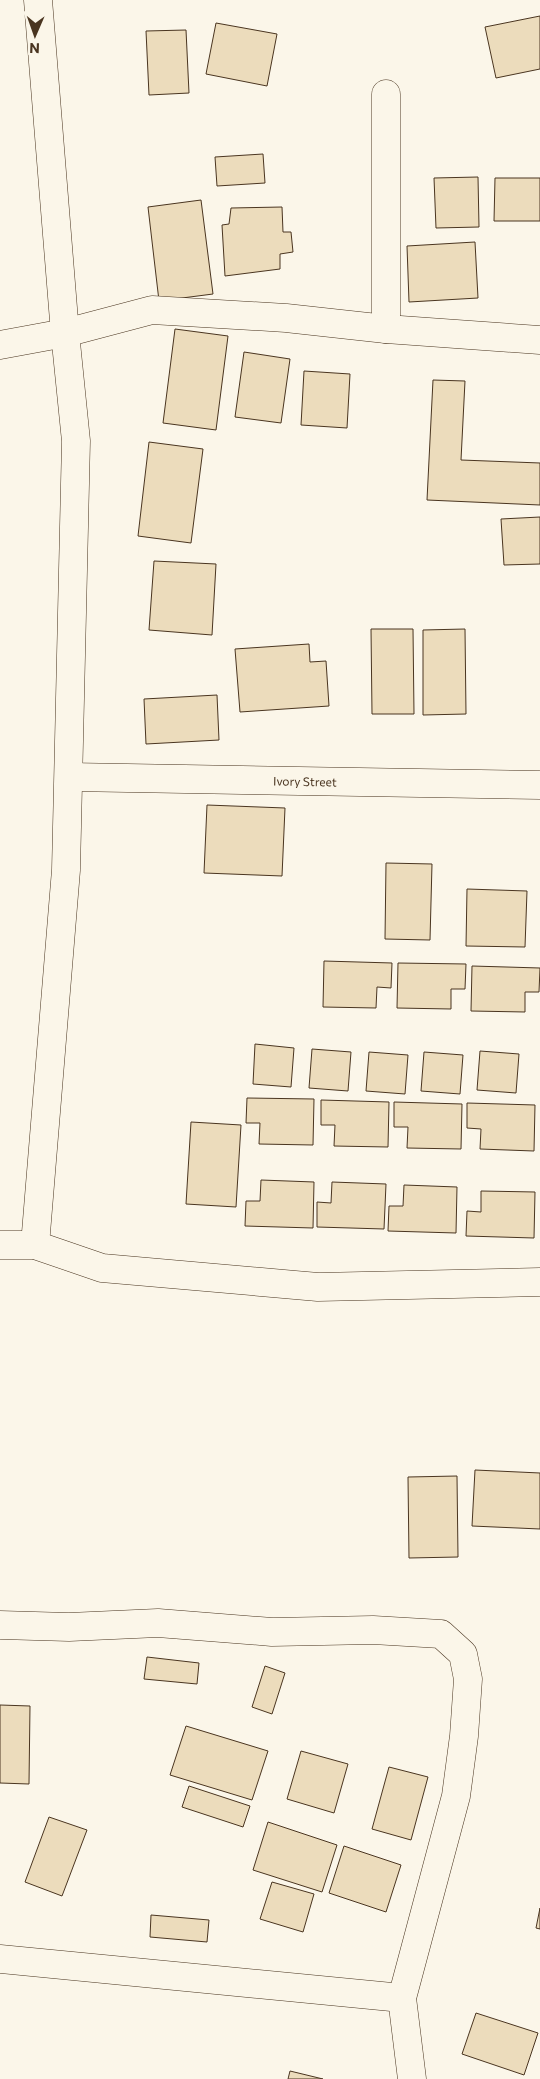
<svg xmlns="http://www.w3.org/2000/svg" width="540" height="2079" font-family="Commissioner,sans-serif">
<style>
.building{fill:#ecdcbc;stroke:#4a3520}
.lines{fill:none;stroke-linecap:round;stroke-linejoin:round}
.minor-casing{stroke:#4a3520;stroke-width:29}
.minor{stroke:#fbf6e9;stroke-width:28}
.labels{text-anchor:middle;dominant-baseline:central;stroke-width:4;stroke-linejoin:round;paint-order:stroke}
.street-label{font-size:12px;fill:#4a3520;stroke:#fbf6e9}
</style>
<rect width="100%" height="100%" fill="#fbf6e9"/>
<g class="building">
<path d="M540,16V69L496,78L485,27Z"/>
<path d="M216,23L277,34L267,86L206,74Z"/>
<path d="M186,30L189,93L149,95L146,31Z"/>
<path d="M263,154L265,183L217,186L215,157Z"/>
<path d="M478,177L479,227L436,228L434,178Z"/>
<path d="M495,178H540V221H494Z"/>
<path d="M201,200L213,294L159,301L148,207Z"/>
<path d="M282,207L283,232H291L293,252L280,254V269L225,276L222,225L229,224L231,208Z"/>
<path d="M475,242L478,298L409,302L407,246Z"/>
<path d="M175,329L228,336L216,430L163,423Z"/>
<path d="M244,352L290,359L281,423L235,417Z"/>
<path d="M304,371L350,374L347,428L301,425Z"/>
<path d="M433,380L465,381L461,460L540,463V505L427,500Z"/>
<path d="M149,442L203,449L191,543L138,536Z"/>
<path d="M540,517V564L504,565L501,519Z"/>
<path d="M154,561L216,564L212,635L149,630Z"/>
<path d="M371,629H413L414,714H372Z"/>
<path d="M465,629L466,714L423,715V630Z"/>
<path d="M309,644L310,662L326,661L329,706L240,712L235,649Z"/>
<path d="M217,695L219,740L146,744L144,699Z"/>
<path d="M207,805L285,808L282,876L204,873Z"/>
<path d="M386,863L432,864L430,940L385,939Z"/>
<path d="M467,889L527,891L525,947L466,946Z"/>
<path d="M324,961L392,963L391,988L377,987L376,1008L323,1007Z"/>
<path d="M398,963L466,964L465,989H451V1009L397,1008Z"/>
<path d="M472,966L540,968L539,992H525V1012L471,1011Z"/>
<path d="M255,1044L294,1048L291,1087L253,1084Z"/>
<path d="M312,1049L351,1052L348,1091L309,1088Z"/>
<path d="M480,1051L519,1054L516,1093L477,1090Z"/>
<path d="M369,1052L408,1055L405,1094L366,1091Z"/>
<path d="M424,1052L463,1055L460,1094L421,1091Z"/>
<path d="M247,1098L314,1099L313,1145L259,1144L260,1123H246Z"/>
<path d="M321,1100L389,1102L388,1147L334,1146L335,1125H321Z"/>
<path d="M394,1102L462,1104L461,1149L407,1148L408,1127H394Z"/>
<path d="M467,1103L535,1105L534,1151L480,1149L481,1129L467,1128Z"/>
<path d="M191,1122L241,1125L236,1207L186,1204Z"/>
<path d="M261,1180L314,1182L313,1228L245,1226L246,1201H260Z"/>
<path d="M332,1182L386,1184L384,1229L317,1227V1202L331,1203Z"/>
<path d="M404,1185L457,1187L456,1233L388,1231L389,1206H403Z"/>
<path d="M481,1191L535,1192L534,1238L466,1236L467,1211L481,1212Z"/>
<path d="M475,1470L540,1473V1529L472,1526Z"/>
<path d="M457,1476L458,1557L409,1558L408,1477Z"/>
<path d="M147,1657L199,1663L197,1684L144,1679Z"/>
<path d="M265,1666L285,1673L272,1714L252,1707Z"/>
<path d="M0,1705L30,1706L29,1784L0,1783Z"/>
<path d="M186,1726L268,1751L252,1800L170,1775Z"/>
<path d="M301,1751L348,1764L334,1813L287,1799Z"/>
<path d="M389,1767L428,1777L411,1840L372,1829Z"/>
<path d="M189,1786L250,1806L243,1827L182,1807Z"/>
<path d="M49,1817L87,1830L62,1896L25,1882Z"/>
<path d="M268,1822L337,1845L322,1892L253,1870Z"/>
<path d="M344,1846L401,1865L386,1912L329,1893Z"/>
<path d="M272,1882L314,1894L303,1932L260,1919Z"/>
<path d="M540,1908V1929L536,1928Z"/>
<path d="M151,1915L209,1920L207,1942L150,1937Z"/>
<path d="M476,2013L538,2033L524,2075L462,2054Z"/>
<path d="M290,2071L323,2079H288Z"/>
</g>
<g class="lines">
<defs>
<g id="minor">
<path d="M386,94V329"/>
<path d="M0,345L65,333L152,310L286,318L386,329L540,340"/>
<path d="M70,777L540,785"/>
<path d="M0,1245H35L102,1268L318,1287L540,1282"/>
<path d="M35,1245L66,870L76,441L65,333L38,0"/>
<path d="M0,1625L69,1627L158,1623L272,1632L373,1630L441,1634L463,1654L468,1679L464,1736L456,1796L402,1998L412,2079"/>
<path d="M0,1959L402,1998"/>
</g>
</defs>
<use href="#minor" class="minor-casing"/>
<use href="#minor" class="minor"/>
</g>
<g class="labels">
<g class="street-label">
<text transform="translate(305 781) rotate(1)">Ivory Street</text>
</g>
</g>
<g transform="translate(35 35) rotate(182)" stroke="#fbf6e9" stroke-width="4" paint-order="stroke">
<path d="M0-4L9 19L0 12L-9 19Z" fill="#4a3520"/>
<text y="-8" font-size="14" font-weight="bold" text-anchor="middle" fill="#4a3520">N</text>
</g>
</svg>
